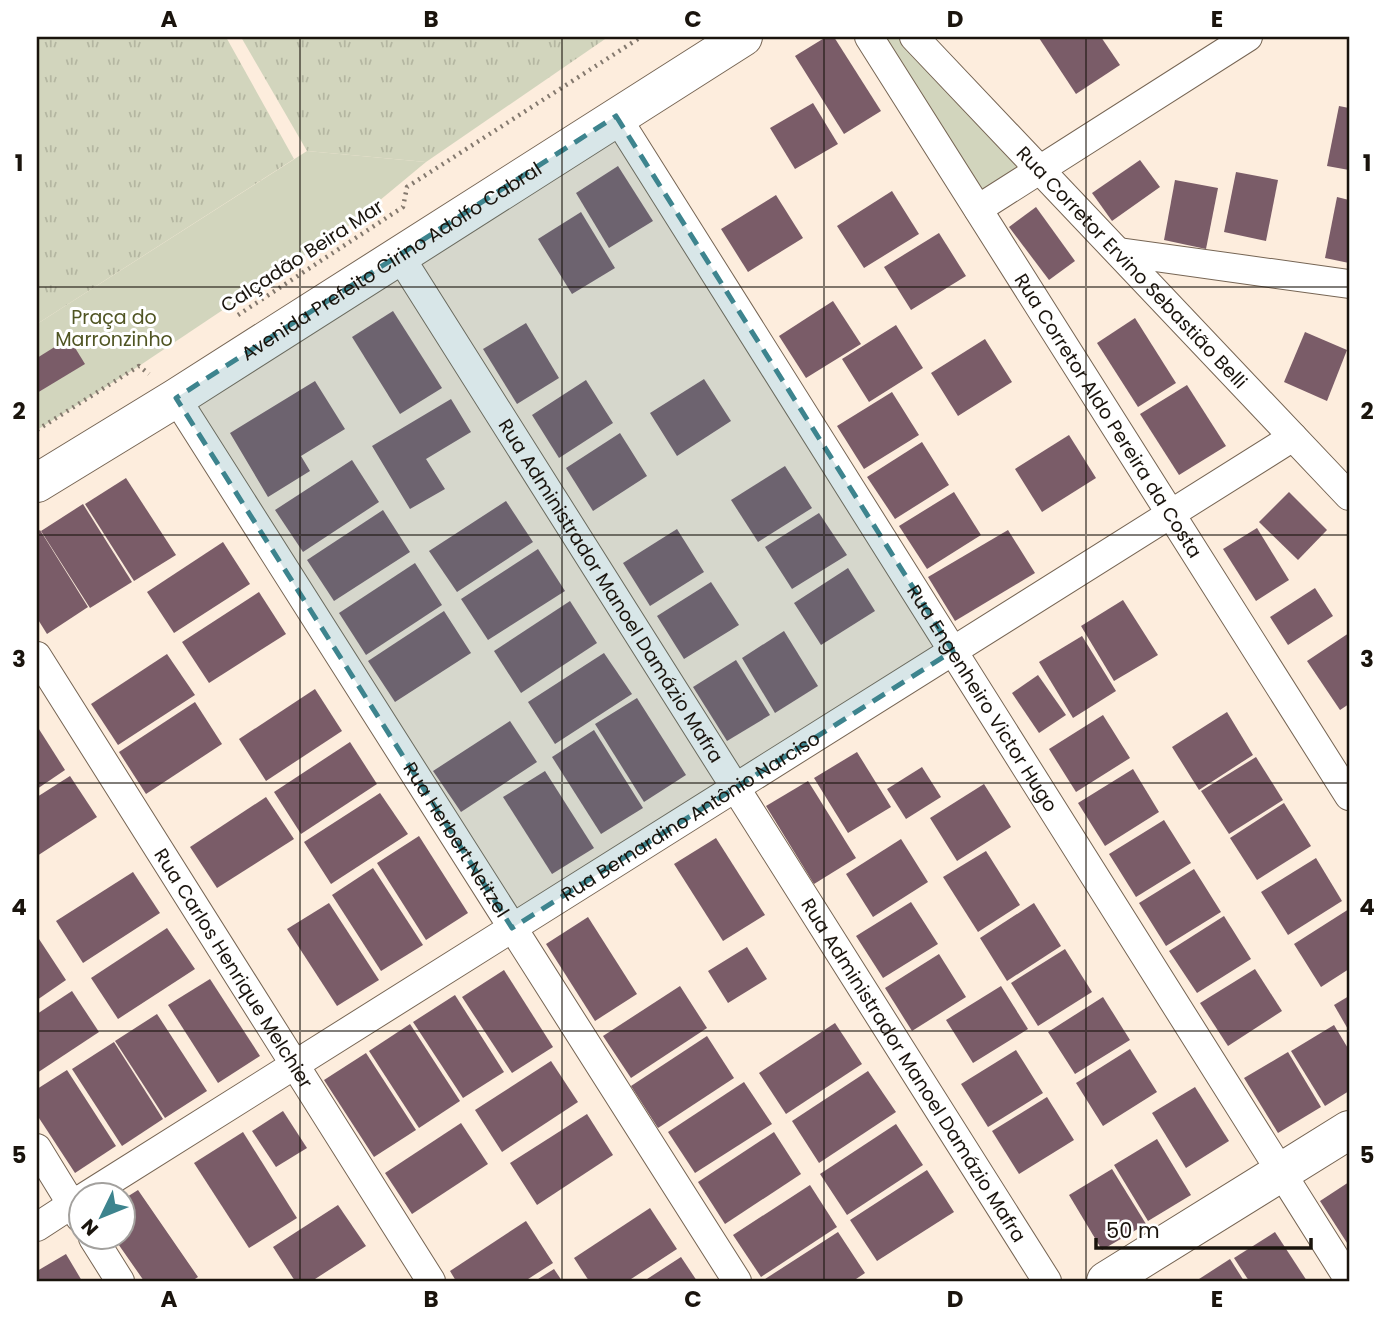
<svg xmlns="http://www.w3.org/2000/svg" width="1386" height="1318" font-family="Poppins,sans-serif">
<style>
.grass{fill:url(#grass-tufts)}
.park{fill:#d2d5bd}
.building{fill:#7a5c68}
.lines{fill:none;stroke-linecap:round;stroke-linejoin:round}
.minor-casing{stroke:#766554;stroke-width:30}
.secondary-casing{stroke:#766554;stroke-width:40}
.path{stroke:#84796e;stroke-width:4.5;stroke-dasharray:2 5;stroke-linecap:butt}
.minor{stroke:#fff;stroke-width:28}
.secondary{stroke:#fff;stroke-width:38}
.marked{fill:#3d848e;fill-opacity:0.2;stroke:#3d848e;stroke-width:5;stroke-dasharray:14 9;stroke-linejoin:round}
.grid{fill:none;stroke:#1a140d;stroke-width:2;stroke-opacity:0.55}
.labels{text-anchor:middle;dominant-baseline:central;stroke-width:6;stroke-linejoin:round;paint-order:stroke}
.street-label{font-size:19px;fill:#1a140d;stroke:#fff}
.park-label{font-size:19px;fill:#505523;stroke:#fff}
.neatline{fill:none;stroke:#1a140d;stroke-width:2.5}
.grid-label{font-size:23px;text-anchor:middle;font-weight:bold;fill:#1a140d}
</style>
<defs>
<pattern id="grass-tufts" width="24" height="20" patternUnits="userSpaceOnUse" patternTransform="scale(1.75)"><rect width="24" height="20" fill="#d2d5bd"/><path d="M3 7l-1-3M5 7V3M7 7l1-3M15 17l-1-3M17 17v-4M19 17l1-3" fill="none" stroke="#b4b6a1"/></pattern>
</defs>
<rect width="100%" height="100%" fill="#fdeddd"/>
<g class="grass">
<path d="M37,37H226L294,159L37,324Z"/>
<path d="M241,37H608L426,162L307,151Z"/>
</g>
<g class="park">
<path d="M881,37H899L1022,165L981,192Z"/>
<path d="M307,151L426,162L350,225L139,366L37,430V324Z"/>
</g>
<g class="building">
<path d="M826,37H834L881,111L844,134L795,56Z"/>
<path d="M1040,37H1101L1120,65L1076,94L1039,38Z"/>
<path d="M813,103L838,144L795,169L770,128Z"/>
<path d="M1339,106L1349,108V170L1327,166Z"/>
<path d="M1140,160L1160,187L1112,221L1092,193Z"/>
<path d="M618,166L653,221L609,248L576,193Z"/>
<path d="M1236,172L1278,180L1266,241L1224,232Z"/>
<path d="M1175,180L1218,188L1206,249L1164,240Z"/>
<path d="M892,191L919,234L864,268L837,226Z"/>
<path d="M776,195L803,238L748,272L721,229Z"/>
<path d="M1337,197L1349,200V263L1325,258Z"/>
<path d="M1036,207L1075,261L1049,280L1009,227Z"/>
<path d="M581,212L615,268L572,294L538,239Z"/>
<path d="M939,233L966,276L911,310L884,267Z"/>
<path d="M833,301L861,344L806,378L779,336Z"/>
<path d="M393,311L442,388L400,414L352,337Z"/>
<path d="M1135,318L1176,383L1138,407L1097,343Z"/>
<path d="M526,323L559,378L517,404L483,349Z"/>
<path d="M896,325L923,368L869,402L842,359Z"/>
<path d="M1305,332L1347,350L1327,401L1284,382Z"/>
<path d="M69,338L85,364L37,393V358Z"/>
<path d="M985,339L1012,382L958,416L931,373Z"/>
<path d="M704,379L731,421L677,456L650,413Z"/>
<path d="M586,380L613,423L559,458L532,415Z"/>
<path d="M315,381L345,429L301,456L310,471L268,497L230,433Z"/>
<path d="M1187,385L1226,446L1179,475L1140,414Z"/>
<path d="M892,392L919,435L864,469L837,426Z"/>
<path d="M451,399L471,432L426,459L445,489L410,509L372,446Z"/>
<path d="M620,433L647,476L593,511L566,468Z"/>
<path d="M1069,435L1096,478L1042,512L1015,469Z"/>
<path d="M922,442L949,485L895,519L867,477Z"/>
<path d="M352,460L379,502L303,552L275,510Z"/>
<path d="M785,466L812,508L758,542L731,500Z"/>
<path d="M126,478L176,555L134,581L85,504Z"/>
<path d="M954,492L981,535L927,569L899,526Z"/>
<path d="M1289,492L1327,530L1298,560L1259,522Z"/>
<path d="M506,501L533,542L457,592L429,551Z"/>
<path d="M83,504L132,582L90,608L41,531Z"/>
<path d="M383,510L410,552L334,601L307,560Z"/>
<path d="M819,513L847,555L792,589L765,547Z"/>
<path d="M1257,528L1289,580L1256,601L1223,549Z"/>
<path d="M677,529L704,572L650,606L623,563Z"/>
<path d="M40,530L88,607L47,634L37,618V532Z"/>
<path d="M1008,530L1035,573L955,621L928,577Z"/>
<path d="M223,542L250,584L174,633L147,592Z"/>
<path d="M538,549L565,591L488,640L461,599Z"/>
<path d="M415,563L442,605L366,655L339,613Z"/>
<path d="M848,568L875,611L821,645L794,603Z"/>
<path d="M711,582L739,625L684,659L657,616Z"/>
<path d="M1315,588L1333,616L1288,645L1270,617Z"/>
<path d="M259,592L286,634L209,683L182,642Z"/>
<path d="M1123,600L1158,655L1114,681L1081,626Z"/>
<path d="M570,601L597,643L521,693L494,651Z"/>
<path d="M444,611L471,653L395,702L368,661Z"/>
<path d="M784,631L818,686L775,713L742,658Z"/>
<path d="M1349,633V704L1340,710L1307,661Z"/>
<path d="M1082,636L1116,691L1073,718L1039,662Z"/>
<path d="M604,653L632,694L555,744L528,702Z"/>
<path d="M167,654L195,695L118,745L91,704Z"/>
<path d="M736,660L770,715L727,741L693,687Z"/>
<path d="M1038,675L1066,715L1039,733L1012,693Z"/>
<path d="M315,689L342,731L266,781L239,739Z"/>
<path d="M637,698L686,775L644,802L595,724Z"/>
<path d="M195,702L222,744L146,794L119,752Z"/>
<path d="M1227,712L1253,755L1199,790L1172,747Z"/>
<path d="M1103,715L1130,758L1076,792L1049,749Z"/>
<path d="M510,721L537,762L461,812L433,771Z"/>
<path d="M37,726L65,770L37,789Z"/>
<path d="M594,730L643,808L601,834L552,757Z"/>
<path d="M350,742L377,784L301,834L274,792Z"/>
<path d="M857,752L891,807L848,833L814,778Z"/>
<path d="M1256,757L1283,800L1229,834L1201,791Z"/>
<path d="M922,767L941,797L906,819L887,789Z"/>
<path d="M1133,769L1159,812L1105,846L1078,803Z"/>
<path d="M545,771L594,848L552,874L503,797Z"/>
<path d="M70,776L97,817L37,856V797Z"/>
<path d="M808,781L856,858L814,884L766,806Z"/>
<path d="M984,784L1011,827L957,861L930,818Z"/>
<path d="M380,793L408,834L331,884L304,842Z"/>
<path d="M266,797L294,839L217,888L190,847Z"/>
<path d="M1284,803L1311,846L1257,880L1230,838Z"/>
<path d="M1164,820L1191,863L1136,897L1109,854Z"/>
<path d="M419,836L468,913L426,940L377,863Z"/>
<path d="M716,838L765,915L723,941L674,864Z"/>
<path d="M901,839L928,882L873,917L846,874Z"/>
<path d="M986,851L1020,905L978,932L943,877Z"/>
<path d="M1316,858L1342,901L1288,935L1261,892Z"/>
<path d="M373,868L423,945L381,971L332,895Z"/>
<path d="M1194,869L1221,912L1166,946L1139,903Z"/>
<path d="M133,872L160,913L83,963L56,921Z"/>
<path d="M911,902L938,944L883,978L856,936Z"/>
<path d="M329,903L379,980L337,1006L287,929Z"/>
<path d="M1034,903L1061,946L1007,981L980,938Z"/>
<path d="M1349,909V969L1321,987L1294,944Z"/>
<path d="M1224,916L1251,959L1197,993L1169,951Z"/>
<path d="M588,917L637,994L595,1021L546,944Z"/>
<path d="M167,928L195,969L118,1019L91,978Z"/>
<path d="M39,939L66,980L37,1000V940Z"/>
<path d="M747,947L767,979L728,1003L708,971Z"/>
<path d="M1065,949L1092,992L1038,1026L1011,983Z"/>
<path d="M939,954L966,997L912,1031L885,988Z"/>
<path d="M1255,969L1282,1011L1228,1046L1200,1003Z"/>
<path d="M504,970L553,1047L512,1073L462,997Z"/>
<path d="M210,979L260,1056L218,1083L168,1005Z"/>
<path d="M680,986L707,1028L631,1078L603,1036Z"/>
<path d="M1001,986L1028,1029L973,1063L946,1020Z"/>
<path d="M72,991L99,1032L37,1073V1014Z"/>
<path d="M455,995L504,1072L463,1098L413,1022Z"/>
<path d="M1349,996V1031L1334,1005Z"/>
<path d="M1103,997L1130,1040L1075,1074L1048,1032Z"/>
<path d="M157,1014L207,1091L165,1118L115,1041Z"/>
<path d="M835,1023L862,1064L786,1114L759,1073Z"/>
<path d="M410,1024L460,1101L419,1128L369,1051Z"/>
<path d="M1334,1025L1349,1050V1091L1325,1106L1291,1051Z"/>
<path d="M707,1036L734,1078L658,1128L631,1086Z"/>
<path d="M114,1042L163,1119L122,1146L72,1069Z"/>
<path d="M1130,1049L1157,1092L1103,1126L1076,1083Z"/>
<path d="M1016,1050L1043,1093L988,1127L961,1084Z"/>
<path d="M1288,1052L1321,1107L1278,1133L1244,1078Z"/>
<path d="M366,1053L416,1130L374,1157L324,1080Z"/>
<path d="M551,1061L578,1102L502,1152L475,1110Z"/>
<path d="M67,1070L116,1146L75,1173L37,1115V1089Z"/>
<path d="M868,1071L896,1112L819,1163L792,1121Z"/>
<path d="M744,1082L772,1124L695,1173L668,1132Z"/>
<path d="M1195,1087L1229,1141L1186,1168L1152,1113Z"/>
<path d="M1047,1097L1074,1140L1019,1174L992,1131Z"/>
<path d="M283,1111L307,1148L276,1167L252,1131Z"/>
<path d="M587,1114L613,1155L537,1205L510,1163Z"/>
<path d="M461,1123L488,1164L412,1214L385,1173Z"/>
<path d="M896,1124L923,1165L847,1215L820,1174Z"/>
<path d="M243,1132L297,1218L249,1248L194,1163Z"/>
<path d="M774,1132L801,1174L725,1224L698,1182Z"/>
<path d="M1157,1139L1191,1195L1148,1221L1114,1165Z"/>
<path d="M1112,1169L1146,1224L1102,1250L1069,1195Z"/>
<path d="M927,1170L954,1212L877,1261L850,1220Z"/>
<path d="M1349,1182V1246L1320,1201Z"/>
<path d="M810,1185L837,1227L761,1277L733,1235Z"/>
<path d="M138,1190L198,1277L192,1281H144L114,1238H122V1200Z"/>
<path d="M338,1205L366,1246L312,1281H295L273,1247Z"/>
<path d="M650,1208L677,1249L628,1281H589L574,1258Z"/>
<path d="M526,1221L553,1263L525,1281H456L450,1271Z"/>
<path d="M838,1232L865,1273L853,1281H762Z"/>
<path d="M1275,1232L1307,1281H1249L1234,1258Z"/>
<path d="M66,1254L82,1281H37V1271Z"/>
<path d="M681,1257L697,1281H644Z"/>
<path d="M1230,1259L1244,1281H1196Z"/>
<path d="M554,1269L562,1281H535Z"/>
</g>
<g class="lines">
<defs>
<g id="minor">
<path id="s1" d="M869,37L1349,796"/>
<path id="s2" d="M914,37L1349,496"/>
<path id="s3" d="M616,116L1349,1280"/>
<path d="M978,209L1248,37"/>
<path d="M1119,252L1349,284"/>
<path id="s4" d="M399,255L1047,1281"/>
<path id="s5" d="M176,398L737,1281"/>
<path id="s6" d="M37,656L431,1281"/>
<path d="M37,1148L80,1218"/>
<path id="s7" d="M86,1196L1293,437"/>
<path d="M37,1227L80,1199"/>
<path d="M93,1238L120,1281"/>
</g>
<g id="secondary">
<path id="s8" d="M37,483L176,398L743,37"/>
<path d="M1106,1281L1349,1130"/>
</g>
</defs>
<use href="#minor" class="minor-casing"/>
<use href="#secondary" class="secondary-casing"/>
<g class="path">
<path d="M238,315L403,207L407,187L641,37"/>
<path d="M37,430L139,366L149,374"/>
</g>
<use href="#minor" class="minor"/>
<use href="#secondary" class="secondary"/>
</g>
<path class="marked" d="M616,116L953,651L512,928L176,398Z"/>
<path class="grid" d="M300,37V1281M562,37V1281M824,37V1281M1086,37V1281M37,287H1349M37,535H1349M37,783H1349M37,1031H1349"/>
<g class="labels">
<g class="street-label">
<text transform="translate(302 256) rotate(-33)">Calçadão Beira Mar</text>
<text stroke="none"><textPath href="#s8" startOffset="418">Avenida Prefeito Cirino Adolfo Cabral</textPath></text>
<text stroke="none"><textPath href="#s2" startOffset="317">Rua Corretor Ervino Sebastião Belli</textPath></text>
<text stroke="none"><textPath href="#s1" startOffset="448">Rua Corretor Aldo Pereira da Costa</textPath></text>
<text stroke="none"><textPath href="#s4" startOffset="397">Rua Administrador Manoel Damázio Mafra</textPath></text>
<text stroke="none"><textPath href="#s3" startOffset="688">Rua Engenheiro Victor Hugo</textPath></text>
<text stroke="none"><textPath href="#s7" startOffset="714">Rua Bernardino Antônio Narciso</textPath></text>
<text stroke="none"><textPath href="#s5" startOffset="523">Rua Herbert Neitzel</textPath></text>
<text stroke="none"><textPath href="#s6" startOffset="369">Rua Carlos Henrique Melchier</textPath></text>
<text stroke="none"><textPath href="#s4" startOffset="964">Rua Administrador Manoel Damázio Mafra</textPath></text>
</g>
<g class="park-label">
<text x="114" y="317">Praça do<tspan x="114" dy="22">Marronzinho</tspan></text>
</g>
</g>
<rect width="1386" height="1318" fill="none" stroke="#ffffff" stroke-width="77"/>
<g transform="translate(102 1216) rotate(227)"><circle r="33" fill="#ffffff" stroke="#a3a19e" stroke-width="2"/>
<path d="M0-5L12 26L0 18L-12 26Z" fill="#3d848e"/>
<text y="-10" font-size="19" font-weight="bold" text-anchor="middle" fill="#1a140d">N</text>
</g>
<path d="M1096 1238v10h215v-10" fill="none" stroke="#1a140d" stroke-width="3.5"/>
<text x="1106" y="1238" font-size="21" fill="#1a140d" stroke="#ffffff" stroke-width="5" paint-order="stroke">50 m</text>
<rect x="38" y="38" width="1310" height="1242" class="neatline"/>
<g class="grid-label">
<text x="169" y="27">A</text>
<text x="431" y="27">B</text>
<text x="693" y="27">C</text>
<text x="955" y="27">D</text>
<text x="1217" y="27">E</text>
<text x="19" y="171">1</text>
<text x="1367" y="171">1</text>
<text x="19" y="419">2</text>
<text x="1367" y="419">2</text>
<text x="19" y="667">3</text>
<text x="1367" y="667">3</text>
<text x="19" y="915">4</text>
<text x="1367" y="915">4</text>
<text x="19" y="1163">5</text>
<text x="1367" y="1163">5</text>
<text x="169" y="1307">A</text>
<text x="431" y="1307">B</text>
<text x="693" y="1307">C</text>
<text x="955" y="1307">D</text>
<text x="1217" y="1307">E</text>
</g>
</svg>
